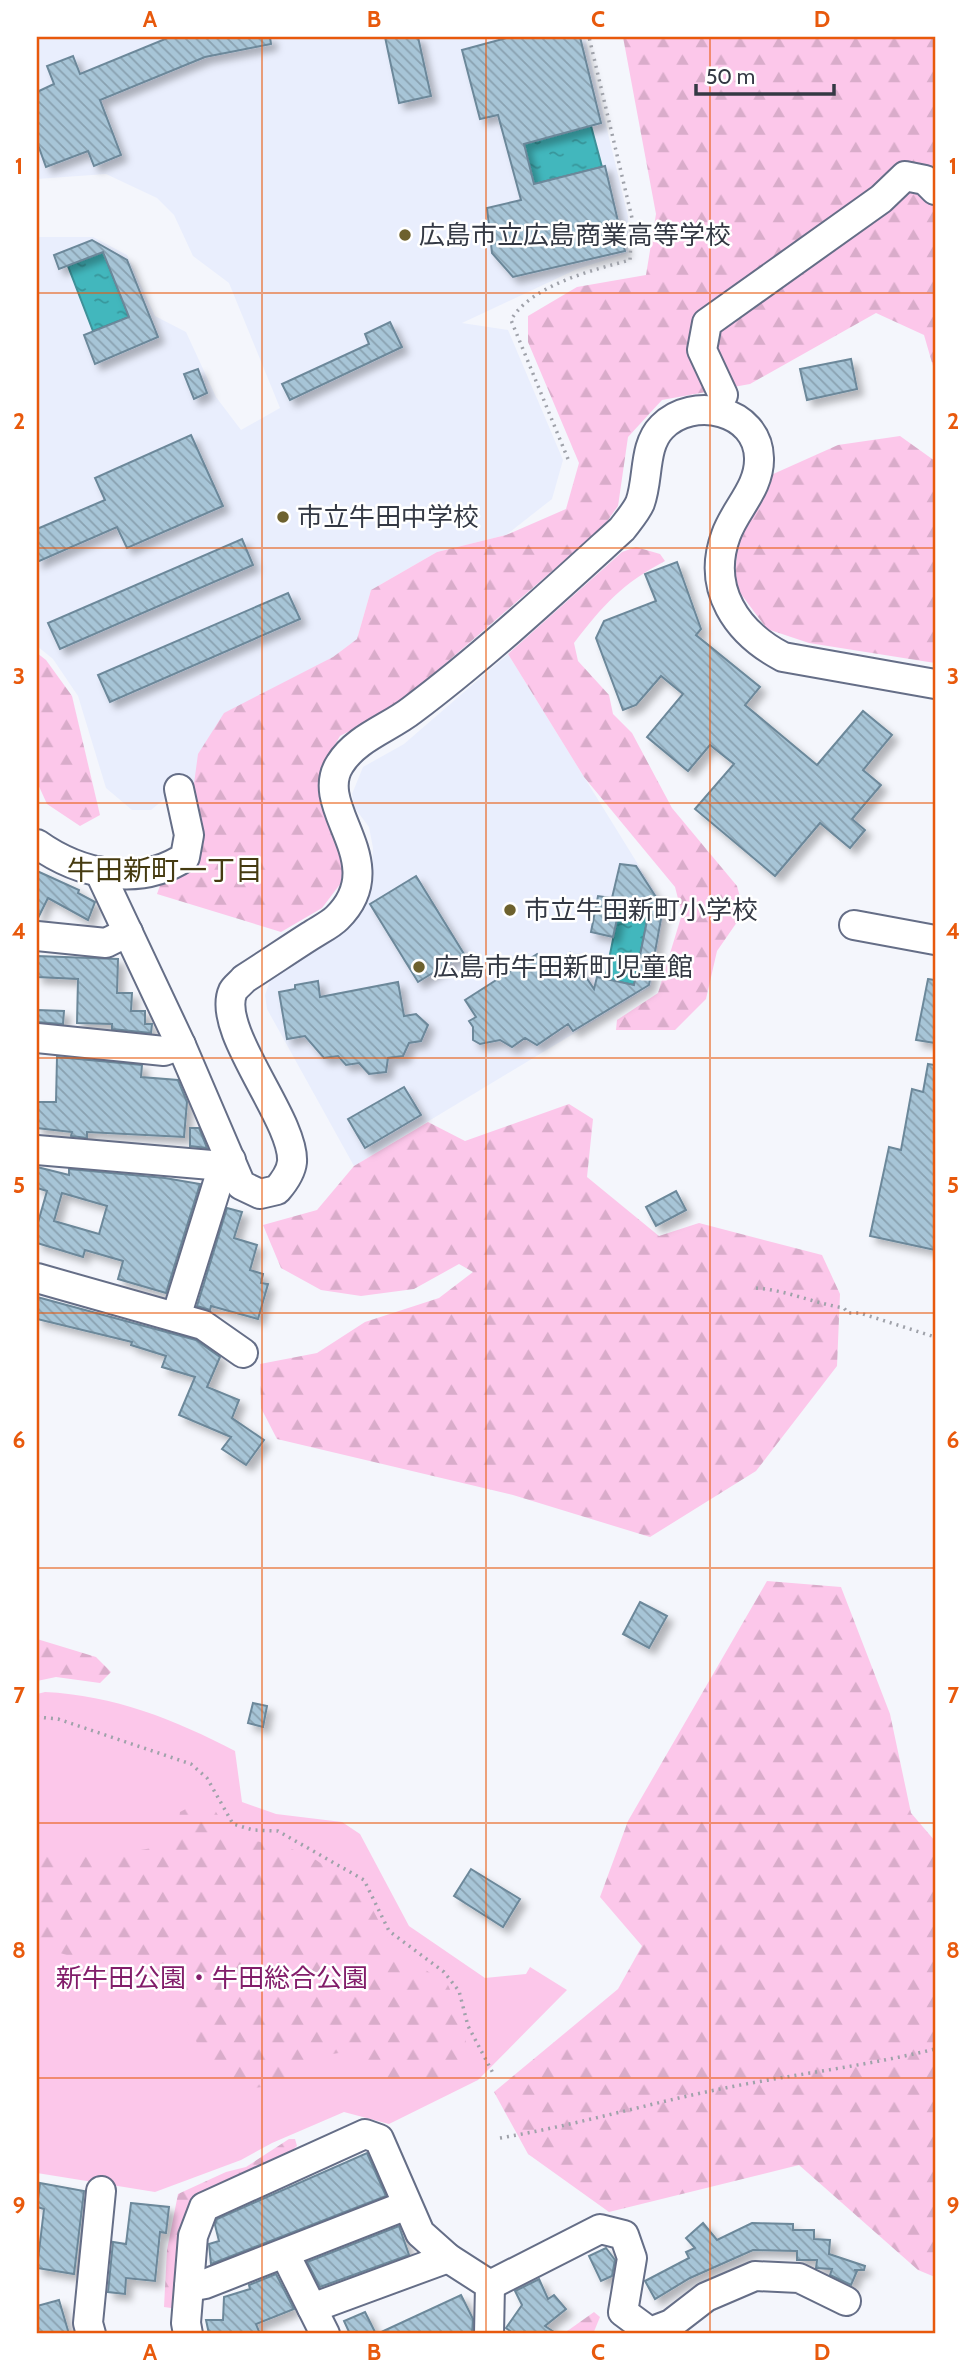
<svg xmlns="http://www.w3.org/2000/svg" width="972" height="2371" font-family="Cabin,'Noto Sans JP',sans-serif">
<style>
.built{fill:#e9eefd}
.green{fill:#fcc7ea}
.forest{fill:url(#forest-firs)}
.water{fill:url(#water-ripples);stroke:#3e9199;stroke-width:2}
.building{fill:url(#building-back-hatch);stroke:#6c889a;stroke-width:2;fill-rule:evenodd;filter:url(#shadow)}
.lines{fill:none;stroke-linecap:round;stroke-linejoin:round}
.minor-casing{stroke:#656e87;stroke-width:32}
.path{stroke:#9fa2aa;stroke-width:3.5;stroke-dasharray:2 5;stroke-linecap:butt}
.minor{stroke:#fff;stroke-width:28}
.grid{fill:none;stroke:#e8590c;stroke-width:2;stroke-opacity:0.55}
.poi-dot{fill:#6d612e;stroke:#fff;stroke-width:2.5}
.labels{text-anchor:middle;dominant-baseline:central;stroke-width:5;stroke-linejoin:round;paint-order:stroke}
.poi-label{font-size:26px;fill:#343944;stroke:#fff;text-anchor:start}
.park-label{font-size:26px;fill:#821d6a;stroke:#fff}
.neighbourhood-label{font-size:28px;fill:#453b11;stroke:#fff}
.neatline{fill:none;stroke:#e8590c;stroke-width:2.5}
.grid-label{font-size:23px;text-anchor:middle;font-weight:bold;fill:#e8590c}
</style>
<defs>
<pattern id="forest-firs" width="22" height="20" patternUnits="userSpaceOnUse" patternTransform="scale(1.75)"><rect width="22" height="20" fill="#fcc7ea"/><path d="M5 1l3.5 6h-7zM16 11l3.5 6h-7z" fill="#d9acca"/></pattern>
<pattern id="water-ripples" width="26" height="14" patternUnits="userSpaceOnUse" patternTransform="scale(1.75)"><rect width="26" height="14" fill="#42b7bd"/><path d="M2 4q2-2 4 0t4 0M15 11q2-2 4 0t4 0" fill="none" stroke="#38969b"/></pattern>
<pattern id="building-back-hatch" width="6" height="6" patternUnits="userSpaceOnUse" patternTransform="scale(1.75)"><rect width="6" height="6" fill="#a7c5d7"/><path d="M-1 5l2 2M0 0l6 6M5-1l2 2" fill="none" stroke="#89a1b0"/></pattern>
<filter id="shadow"><feDropShadow dx="6" dy="6" stdDeviation="3.5" flood-color="#0004"/></filter>
</defs>
<rect width="100%" height="100%" fill="#f4f6fc"/>
<g class="built">
<path d="M37,37H585L628,217V253L577,269L462,323L508,330L563,460L552,499L506,535L437,552L371,590L357,639L333,657L193,791L163,800L151,810H132L106,788L78,696L53,659L37,646V237H93L127,255L155,316L186,332L216,397L241,430L280,408L229,283L193,256L174,215L157,198L106,174L37,179Z"/>
<path d="M508,654L665,908L651,987L354,1166L267,1009L265,995L271,978L365,895L372,872L373,848L369,827L354,807L352,794L363,767L404,744Z"/>
</g>
<path class="green" d="M45,1692C113,1695 176,1720 235,1751L242,1802L276,1814L342,1822L360,1834L409,1926L485,1978L526,1974L530,1967L567,1990L478,2080L389,2124L344,2112L272,2143L241,2160L155,2192L37,2173V1694Z"/>
<g class="forest">
<path d="M623,37H935V373L924,335L876,313L750,384L662,400L628,437L618,506L603,527L394,708L340,736L326,760L324,788L344,851L341,883L322,908L281,932L157,894L193,791L198,754L224,713L333,657L357,639L371,590L437,552L506,535L566,509L579,463L528,342V316L577,287L646,275L656,214Z"/>
<path d="M900,436L935,461V663L809,643L767,629L735,586L738,529L771,475L838,445Z"/>
<path d="M636,547L660,554L665,561C623,583 603,605 574,643L578,661L609,695L613,714L632,733L672,808L737,886L744,912L717,951L706,999L675,1030H616L617,1020L658,993L682,914L675,887L584,777L508,654L622,552Z"/>
<path d="M37,653L46,660L72,696L100,815L80,826L47,804L37,782Z"/>
<path d="M569,1104L593,1119L587,1177L659,1236L699,1223L822,1255L840,1294L837,1366L756,1471L650,1537L513,1495L277,1439L261,1408L260,1364L317,1353L365,1322L439,1298L473,1272L459,1264L414,1289L361,1296L321,1290L281,1268L263,1225L317,1210L354,1166L428,1122L465,1141Z"/>
<path d="M767,1581L841,1587L890,1714L911,1813L935,1841V2277L918,2270L799,2165L609,2212L528,2154L494,2092L618,1989L642,1946L600,1897L628,1821Z"/>
<path d="M37,1639L96,1657L111,1672L100,1683L56,1677L37,1681Z"/>
<path d="M197,1803L212,1805L226,1829L246,1840L283,1845L316,1860L364,1893L393,1948L448,1985L462,2017L469,2063L460,2081C409,2088 382,2082 339,2053L318,2056L286,2084L231,2091L201,2052L168,1978L141,1958L80,1959L37,1946V1847L95,1858L175,1844L180,1812Z"/>
<path d="M289,2139H295L297,2146L272,2167L196,2198L178,2309L164,2307L167,2250L178,2194L226,2172L246,2167Z"/>
<path d="M594,2312L600,2317L593,2334H563Z"/>
</g>
<g class="water">
<path d="M591,126L602,167L534,184L524,144Z"/>
<path d="M103,252L129,317L93,331L68,266Z"/>
<path d="M619,910L648,916L634,985L605,979Z"/>
</g>
<g class="building">
<path d="M170,37H270L271,44L205,57L100,100L121,155L94,166L88,151L46,167L37,142V92L54,84L47,66L73,56L80,74Z"/>
<path d="M385,37H418L431,96L399,103Z"/>
<path d="M510,37H580L601,123L524,144L534,184L605,166L625,251L513,277L492,253L487,208L521,200L498,115L480,119L462,50Z"/>
<path d="M92,240L127,260L158,337L95,364L84,335L129,317L103,252L59,269L54,255Z"/>
<path d="M390,322L402,347L290,400L282,384L369,344L365,334Z"/>
<path d="M851,359L857,389L807,400L800,369Z"/>
<path d="M198,369L207,393L194,399L184,374Z"/>
<path d="M191,435L223,506L127,548L117,527L37,562V529L105,500L95,478Z"/>
<path d="M242,539L253,565L60,649L48,623Z"/>
<path d="M677,562L701,629L696,635L760,687L745,705L817,765L863,711L892,735L863,770L881,785L852,819L865,830L850,848L820,823L775,876L695,809L734,764L710,745L688,771L647,737L683,694L661,676L636,705L623,710L596,638L604,621L656,601L645,574Z"/>
<path d="M288,593L300,619L110,702L98,675Z"/>
<path d="M620,864L636,866L663,908L649,985L573,1031L568,1024L537,1045L525,1038L512,1047L500,1040L480,1044L473,1040V1027L469,1021L476,1017L465,1000L537,954L547,969L570,953L594,989L597,977L634,985L648,916L619,910L613,937L591,932L598,896L612,898Z"/>
<path d="M37,871L79,890L78,893L95,902L88,920L48,898L37,920Z"/>
<path d="M416,876L464,954L418,982L370,904Z"/>
<path d="M37,956L118,959L117,993H132L131,1011H145V1024H152L151,1033L112,1029V1024L77,1023L78,979L37,977Z"/>
<path d="M928,979L935,980V1043L916,1040Z"/>
<path d="M318,981L320,997L398,982L404,1016L416,1014L428,1025L421,1041L409,1043L403,1056L388,1058L386,1072L369,1074L359,1063L346,1065L338,1056L324,1058L305,1036L287,1039L279,992L295,989V985Z"/>
<path d="M37,1010L64,1011L63,1024L37,1022Z"/>
<path d="M57,1057L142,1065L141,1077L178,1080L187,1102L184,1137L87,1132V1138L71,1136L72,1132L37,1128V1102H56Z"/>
<path d="M928,1064L935,1065V1250L870,1236L889,1147L901,1150L912,1089L923,1092Z"/>
<path d="M404,1087L421,1115L365,1148L348,1119Z"/>
<path d="M190,1128H199L207,1148L190,1146Z"/>
<path d="M37,1167L69,1175V1169L165,1178L200,1184L166,1293L118,1279L123,1261L85,1250L83,1257L37,1243V1226L47,1191L37,1188ZM62,1193L107,1206L99,1234L54,1221Z"/>
<path d="M676,1191L686,1210L656,1226L646,1207Z"/>
<path d="M227,1208L242,1212L234,1238L257,1245L250,1270L263,1274L261,1283L268,1284L258,1319L211,1306L210,1310L197,1306Z"/>
<path d="M37,1297L196,1340L220,1357L207,1387L239,1400L232,1418L264,1440L246,1465L222,1449L231,1437L179,1415L195,1377L162,1367L166,1356L131,1345L132,1342L37,1319Z"/>
<path d="M640,1602L667,1616L649,1648L623,1634Z"/>
<path d="M253,1703L267,1706L263,1727L248,1723Z"/>
<path d="M471,1869L520,1899L503,1927L454,1896Z"/>
<path d="M367,2153L386,2196L211,2264L209,2244L219,2241L215,2225L217,2219Z"/>
<path d="M40,2183L84,2191L74,2274L37,2268L44,2209L37,2207Z"/>
<path d="M131,2203L169,2207L166,2233L160,2232L155,2281L126,2278L125,2294L108,2292L113,2242L126,2244Z"/>
<path d="M703,2223L717,2240L752,2223L793,2224V2230H814V2239L830,2240L829,2254L865,2266L864,2270H854L857,2271L851,2285L830,2275L832,2269L816,2268L817,2260H797V2251L753,2250L690,2278L655,2299L645,2281L689,2258L686,2252L695,2248L686,2238Z"/>
<path d="M399,2226L409,2255L320,2287L307,2262Z"/>
<path d="M606,2248L615,2260L612,2276L601,2281L589,2256Z"/>
<path d="M276,2274L294,2309L256,2324L260,2334H209L206,2320H223L224,2297L250,2289L249,2285Z"/>
<path d="M539,2279L548,2299L554,2295L566,2309L545,2326L557,2334H514L506,2328L522,2305L515,2291Z"/>
<path d="M461,2295L473,2319L472,2334H377Z"/>
<path d="M59,2300L69,2334H37V2306Z"/>
<path d="M365,2312L376,2334H350L344,2321Z"/>
</g>
<g class="lines">
<defs>
<g id="minor">
<path d="M723,395L702,350L707,323L881,199L905,176L925,180L935,190"/>
<path d="M37,844C79,874 139,888 185,857L189,835L179,789"/>
<path d="M99,871L181,1045L241,1185L260,1194L277,1190C283,1183 291,1172 292,1162C295,1120 215,1030 233,991C235,987 241,983 244,979C266,965 288,950 310,936C319,930 330,925 337,918C394,862 311,808 340,764C356,738 389,728 412,710C484,656 555,590 622,529C628,521 636,512 640,503C649,479 643,446 662,427C693,395 758,410 759,458C760,488 735,509 726,535C706,589 737,633 783,657L935,684"/>
<path d="M854,925L935,940"/>
<path d="M37,936L106,943L128,932"/>
<path d="M37,1038L164,1051L181,1045"/>
<path d="M37,1150L223,1166L231,1160"/>
<path d="M37,1278L203,1325L243,1353"/>
<path d="M176,1317L223,1166"/>
<path d="M285,2254L325,2334"/>
<path d="M490,2285L600,2229L624,2235L632,2258L623,2312L650,2332L671,2324L706,2297L755,2276L799,2278L846,2301"/>
<path d="M189,2287L205,2284L407,2205"/>
<path d="M312,2308L448,2258"/>
<path d="M91,2334L88,2323L101,2191"/>
<path d="M188,2334L186,2323L193,2236L204,2207L365,2134L379,2139L420,2233L448,2258L490,2285L489,2334"/>
</g>
</defs>
<use href="#minor" class="minor-casing"/>
<g class="path">
<path d="M568,459L511,320C531,285 593,270 630,260L632,218L589,37"/>
<path d="M756,1288C786,1290 813,1303 844,1308L848,1313H860L935,1337"/>
<path d="M37,1717L58,1719L191,1764L207,1778L233,1824L253,1830L278,1831L364,1880L389,1931L444,1972L459,1991L468,2026L494,2075"/>
<path d="M500,2138C577,2125 650,2103 725,2088C795,2074 866,2066 935,2049"/>
</g>
<use href="#minor" class="minor"/>
</g>
<path class="grid" d="M262,37V2334M486,37V2334M710,37V2334M37,293H935M37,548H935M37,803H935M37,1058H935M37,1313H935M37,1568H935M37,1823H935M37,2078H935"/>
<g class="poi-dot">
<circle cx="405" cy="235" r="7"/>
<circle cx="283" cy="517" r="7"/>
<circle cx="510" cy="910" r="7"/>
<circle cx="419" cy="967" r="7"/>
</g>
<g class="labels">
<g class="poi-label">
<text x="419" y="235">広島市立広島商業高等学校</text>
<text x="297" y="517">市立牛田中学校</text>
<text x="524" y="910">市立牛田新町小学校</text>
<text x="433" y="967">広島市牛田新町児童館</text>
</g>
<g class="park-label">
<text x="212" y="1978">新牛田公園・牛田総合公園</text>
</g>
<g class="neighbourhood-label">
<text x="165" y="870">牛田新町一丁目</text>
</g>
</g>
<rect width="972" height="2371" fill="none" stroke="#ffffff" stroke-width="77"/>
<path d="M696 84v10h138v-10" fill="none" stroke="#343944" stroke-width="3.5"/>
<text x="706" y="84" font-size="21" fill="#343944" stroke="#ffffff" stroke-width="5" paint-order="stroke">50 m</text>
<rect x="38" y="38" width="896" height="2294" class="neatline"/>
<g class="grid-label">
<text x="150" y="27">A</text>
<text x="374" y="27">B</text>
<text x="598" y="27">C</text>
<text x="822" y="27">D</text>
<text x="19" y="174">1</text>
<text x="953" y="174">1</text>
<text x="19" y="429">2</text>
<text x="953" y="429">2</text>
<text x="19" y="684">3</text>
<text x="953" y="684">3</text>
<text x="19" y="939">4</text>
<text x="953" y="939">4</text>
<text x="19" y="1193">5</text>
<text x="953" y="1193">5</text>
<text x="19" y="1448">6</text>
<text x="953" y="1448">6</text>
<text x="19" y="1703">7</text>
<text x="953" y="1703">7</text>
<text x="19" y="1958">8</text>
<text x="953" y="1958">8</text>
<text x="19" y="2213">9</text>
<text x="953" y="2213">9</text>
<text x="150" y="2360">A</text>
<text x="374" y="2360">B</text>
<text x="598" y="2360">C</text>
<text x="822" y="2360">D</text>
</g>
</svg>
